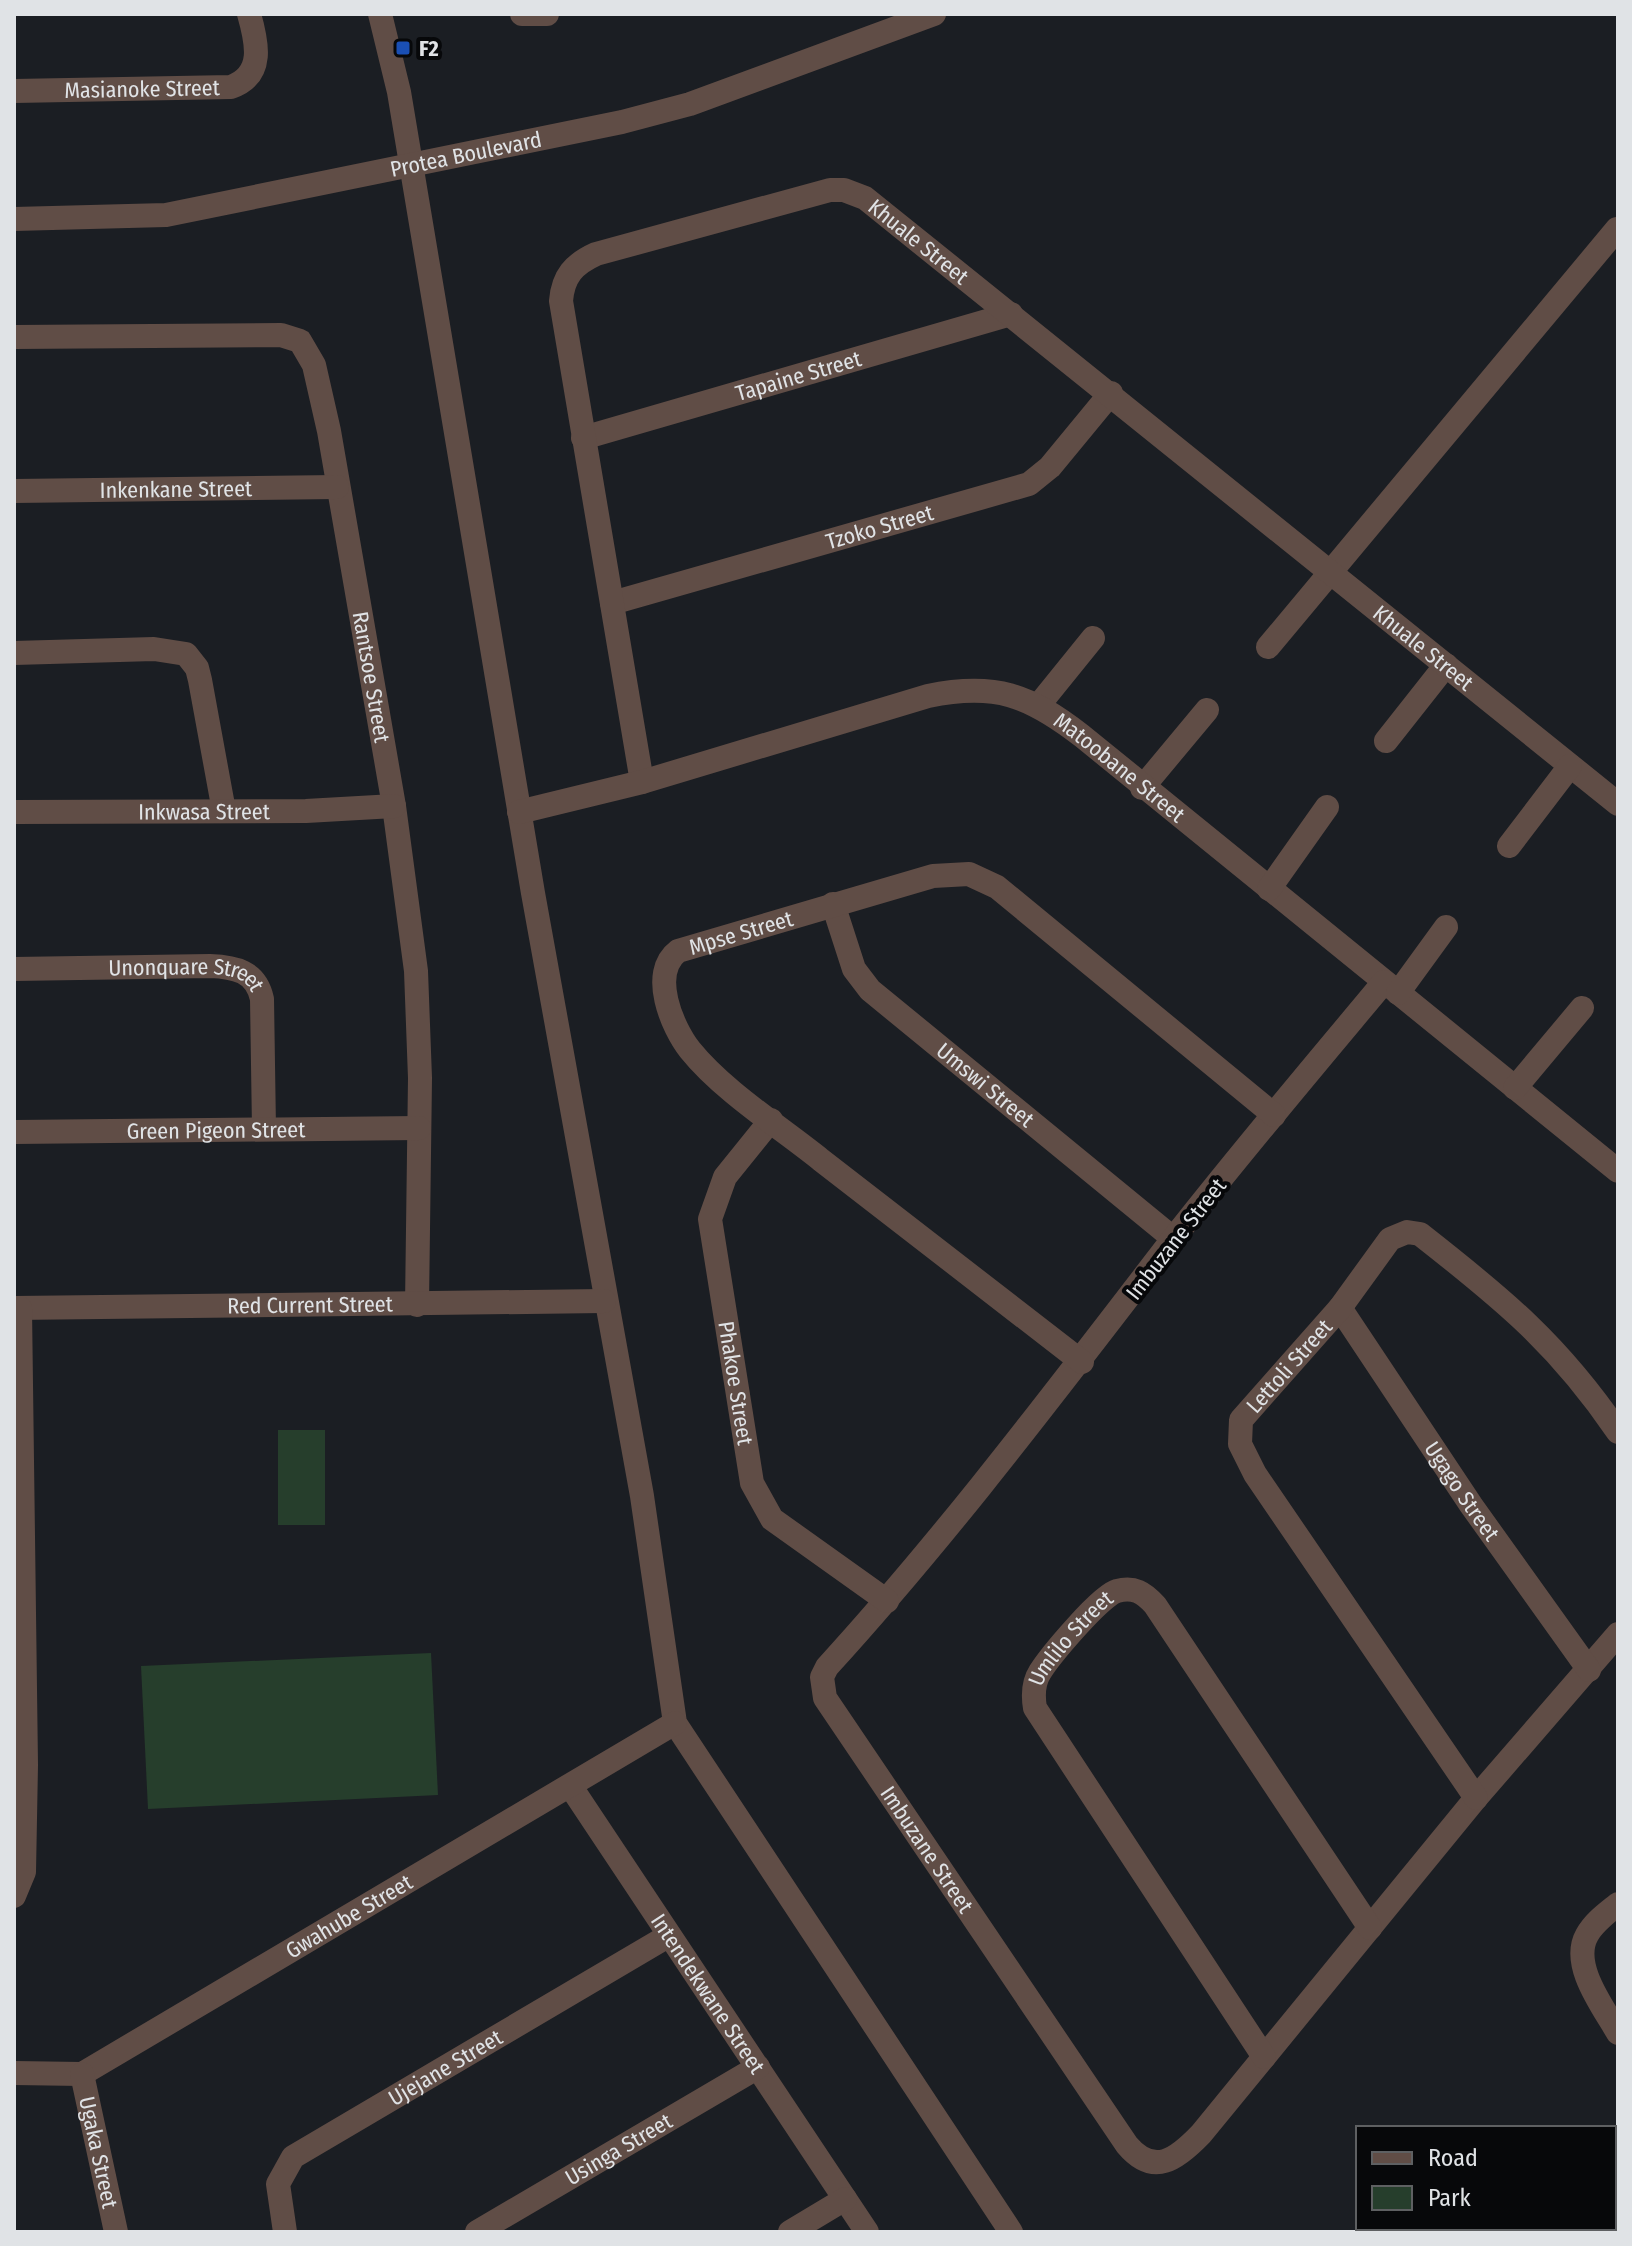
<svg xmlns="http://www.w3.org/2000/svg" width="1632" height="2246" font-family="'Fira Sans Condensed',sans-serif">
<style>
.green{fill:#263e2c}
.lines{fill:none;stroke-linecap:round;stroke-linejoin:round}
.minor{stroke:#604d46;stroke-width:24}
.transit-dot{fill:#1a4fb4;stroke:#07080a;stroke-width:3}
.labels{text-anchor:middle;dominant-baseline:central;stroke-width:8;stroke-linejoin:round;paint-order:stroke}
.poi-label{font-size:22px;font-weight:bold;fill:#e0e3e6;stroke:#07080a;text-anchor:start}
.street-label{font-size:22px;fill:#e0e3e6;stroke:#07080a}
</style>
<rect width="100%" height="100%" fill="#1b1e23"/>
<g class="green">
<rect x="278" y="1430" width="47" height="95"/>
<path d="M431,1653L438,1795L148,1809L141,1666Z"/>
</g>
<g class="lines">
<g class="minor">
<path d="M380,14L399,92L533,893L642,1496L675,1723L1011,2232"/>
<path d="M522,14H547"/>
<path id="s1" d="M14,91L231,87C265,75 257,42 249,14"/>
<path id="s2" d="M14,219L166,215L622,122L690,104L934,14"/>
<path id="s3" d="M14,337L281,335L300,341L314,365L329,431L394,806L416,971L420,1078L417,1305"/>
<path id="s4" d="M583,438L1011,314"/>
<path id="s5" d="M14,491L337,487"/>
<path id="s6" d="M612,603L1029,484L1050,467L1111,393"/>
<path d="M1268,647L1617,229"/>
<path d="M14,653L154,649L186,654L197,668L200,680L224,811"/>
<path d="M1038,706L1093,638"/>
<path d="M1386,741L1446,665"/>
<path id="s7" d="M642,782L561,301C563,276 574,264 596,254L830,190H844L865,198L1618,804"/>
<path d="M1142,788L1207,710"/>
<path id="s8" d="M14,812L306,811L394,806"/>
<path id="s9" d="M519,812L642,782L928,696C995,682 1029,695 1082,736L1618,1171"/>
<path d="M1509,846L1570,766"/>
<path d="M1269,889L1327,807"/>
<path id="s10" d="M833,904L854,969L870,990L1174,1239"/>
<path id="s11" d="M14,969L210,966C235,967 256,971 262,999L264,1129"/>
<path id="s12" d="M1384,982C1313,1067 1241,1152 1173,1239C1061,1384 951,1531 827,1667L822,1677L825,1698L1127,2145C1154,2177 1177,2159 1201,2134L1476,1798L1618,1634"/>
<path d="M1398,993L1446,927"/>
<path d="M1515,1088L1582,1008"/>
<path id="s13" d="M771,1120L725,1177L710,1219L752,1483L772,1519L887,1601"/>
<path id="s14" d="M14,1132L419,1128"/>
<path id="s15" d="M14,1308L604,1301"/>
<path id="s16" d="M1340,1308L1471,1505L1589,1670"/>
<path id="s17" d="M1082,1362C995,1294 908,1227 821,1160C780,1127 723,1091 690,1050C672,1027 649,973 678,951L933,876L969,874L997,887L1274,1115"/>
<path id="s18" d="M571,1787L867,2232"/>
<path id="s19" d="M1476,1798L1255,1474L1240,1444L1241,1420L1340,1308L1390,1239L1407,1232L1420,1234C1503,1299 1558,1344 1618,1432"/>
<path d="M14,1896L24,1872L26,1765L20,1308"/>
<path d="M1618,1904C1607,1913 1594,1922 1587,1935C1570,1965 1604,2008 1618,2033"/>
<path id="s20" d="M1264,2057L1035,1708C1033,1696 1033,1683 1040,1672C1050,1656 1101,1595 1117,1591C1134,1586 1144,1593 1155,1605L1370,1928"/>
<path id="s21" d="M14,2073L82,2074L675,1723"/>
<path id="s22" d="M82,2074L116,2232"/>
<path d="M1545,2228L1551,2232"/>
<path id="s23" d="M285,2232L278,2184L293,2157L668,1936"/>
<path id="s24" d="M477,2232L758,2067"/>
<path d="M790,2232L845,2199"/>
</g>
</g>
<rect class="transit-dot" x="395" y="40" width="16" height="16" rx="4"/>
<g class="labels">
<g class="poi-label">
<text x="419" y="48">F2</text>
</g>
<g class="street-label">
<text stroke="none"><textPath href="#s1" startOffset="128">Masianoke Street</textPath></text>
<text stroke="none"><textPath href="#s2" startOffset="458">Protea Boulevard</textPath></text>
<text stroke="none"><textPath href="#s7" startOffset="898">Khuale Street</textPath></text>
<text stroke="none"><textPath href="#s4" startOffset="224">Tapaine Street</textPath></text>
<text stroke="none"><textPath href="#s5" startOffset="162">Inkenkane Street</textPath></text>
<text stroke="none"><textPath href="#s6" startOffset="278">Tzoko Street</textPath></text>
<text stroke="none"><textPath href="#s7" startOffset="1546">Khuale Street</textPath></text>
<text stroke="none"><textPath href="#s3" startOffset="632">Rantsoe Street</textPath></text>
<text stroke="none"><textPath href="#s9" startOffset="640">Matoobane Street</textPath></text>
<text stroke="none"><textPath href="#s8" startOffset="190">Inkwasa Street</textPath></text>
<text stroke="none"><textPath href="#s17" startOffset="676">Mpse Street</textPath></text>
<text stroke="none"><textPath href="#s11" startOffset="174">Unonquare Street</textPath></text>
<text stroke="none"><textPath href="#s10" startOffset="244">Umswi Street</textPath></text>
<text stroke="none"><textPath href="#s14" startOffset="202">Green Pigeon Street</textPath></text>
<text transform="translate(1176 1239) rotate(-52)">Imbuzane Street</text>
<text stroke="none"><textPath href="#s15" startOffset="296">Red Current Street</textPath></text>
<text stroke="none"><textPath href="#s19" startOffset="522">Lettoli Street</textPath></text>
<text stroke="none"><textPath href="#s13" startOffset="284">Phakoe Street</textPath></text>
<text stroke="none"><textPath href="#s16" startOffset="220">Ugago Street</textPath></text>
<text stroke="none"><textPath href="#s20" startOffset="500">Umlilo Street</textPath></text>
<text stroke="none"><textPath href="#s12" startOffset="1098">Imbuzane Street</textPath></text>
<text stroke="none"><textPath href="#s21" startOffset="378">Gwahube Street</textPath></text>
<text stroke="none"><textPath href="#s18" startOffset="248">Intendekwane Street</textPath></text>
<text stroke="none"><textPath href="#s23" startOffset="256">Ujejane Street</textPath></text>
<text stroke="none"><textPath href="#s24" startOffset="164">Usinga Street</textPath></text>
<text stroke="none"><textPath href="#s22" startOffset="80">Ugaka Street</textPath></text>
</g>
</g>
<rect width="1632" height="2246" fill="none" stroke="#e0e3e6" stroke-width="32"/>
<rect x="1356" y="2126" width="260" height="104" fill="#07080a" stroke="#5e6062" stroke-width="2"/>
<rect x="1372" y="2152" width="40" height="12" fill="#604d46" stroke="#5e6062" stroke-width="2"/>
<text x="1428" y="2166" font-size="24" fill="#e0e3e6">Road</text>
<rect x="1372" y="2186" width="40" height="24" fill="#263e2c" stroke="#5e6062" stroke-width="2"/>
<text x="1428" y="2206" font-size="24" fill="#e0e3e6">Park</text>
</svg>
